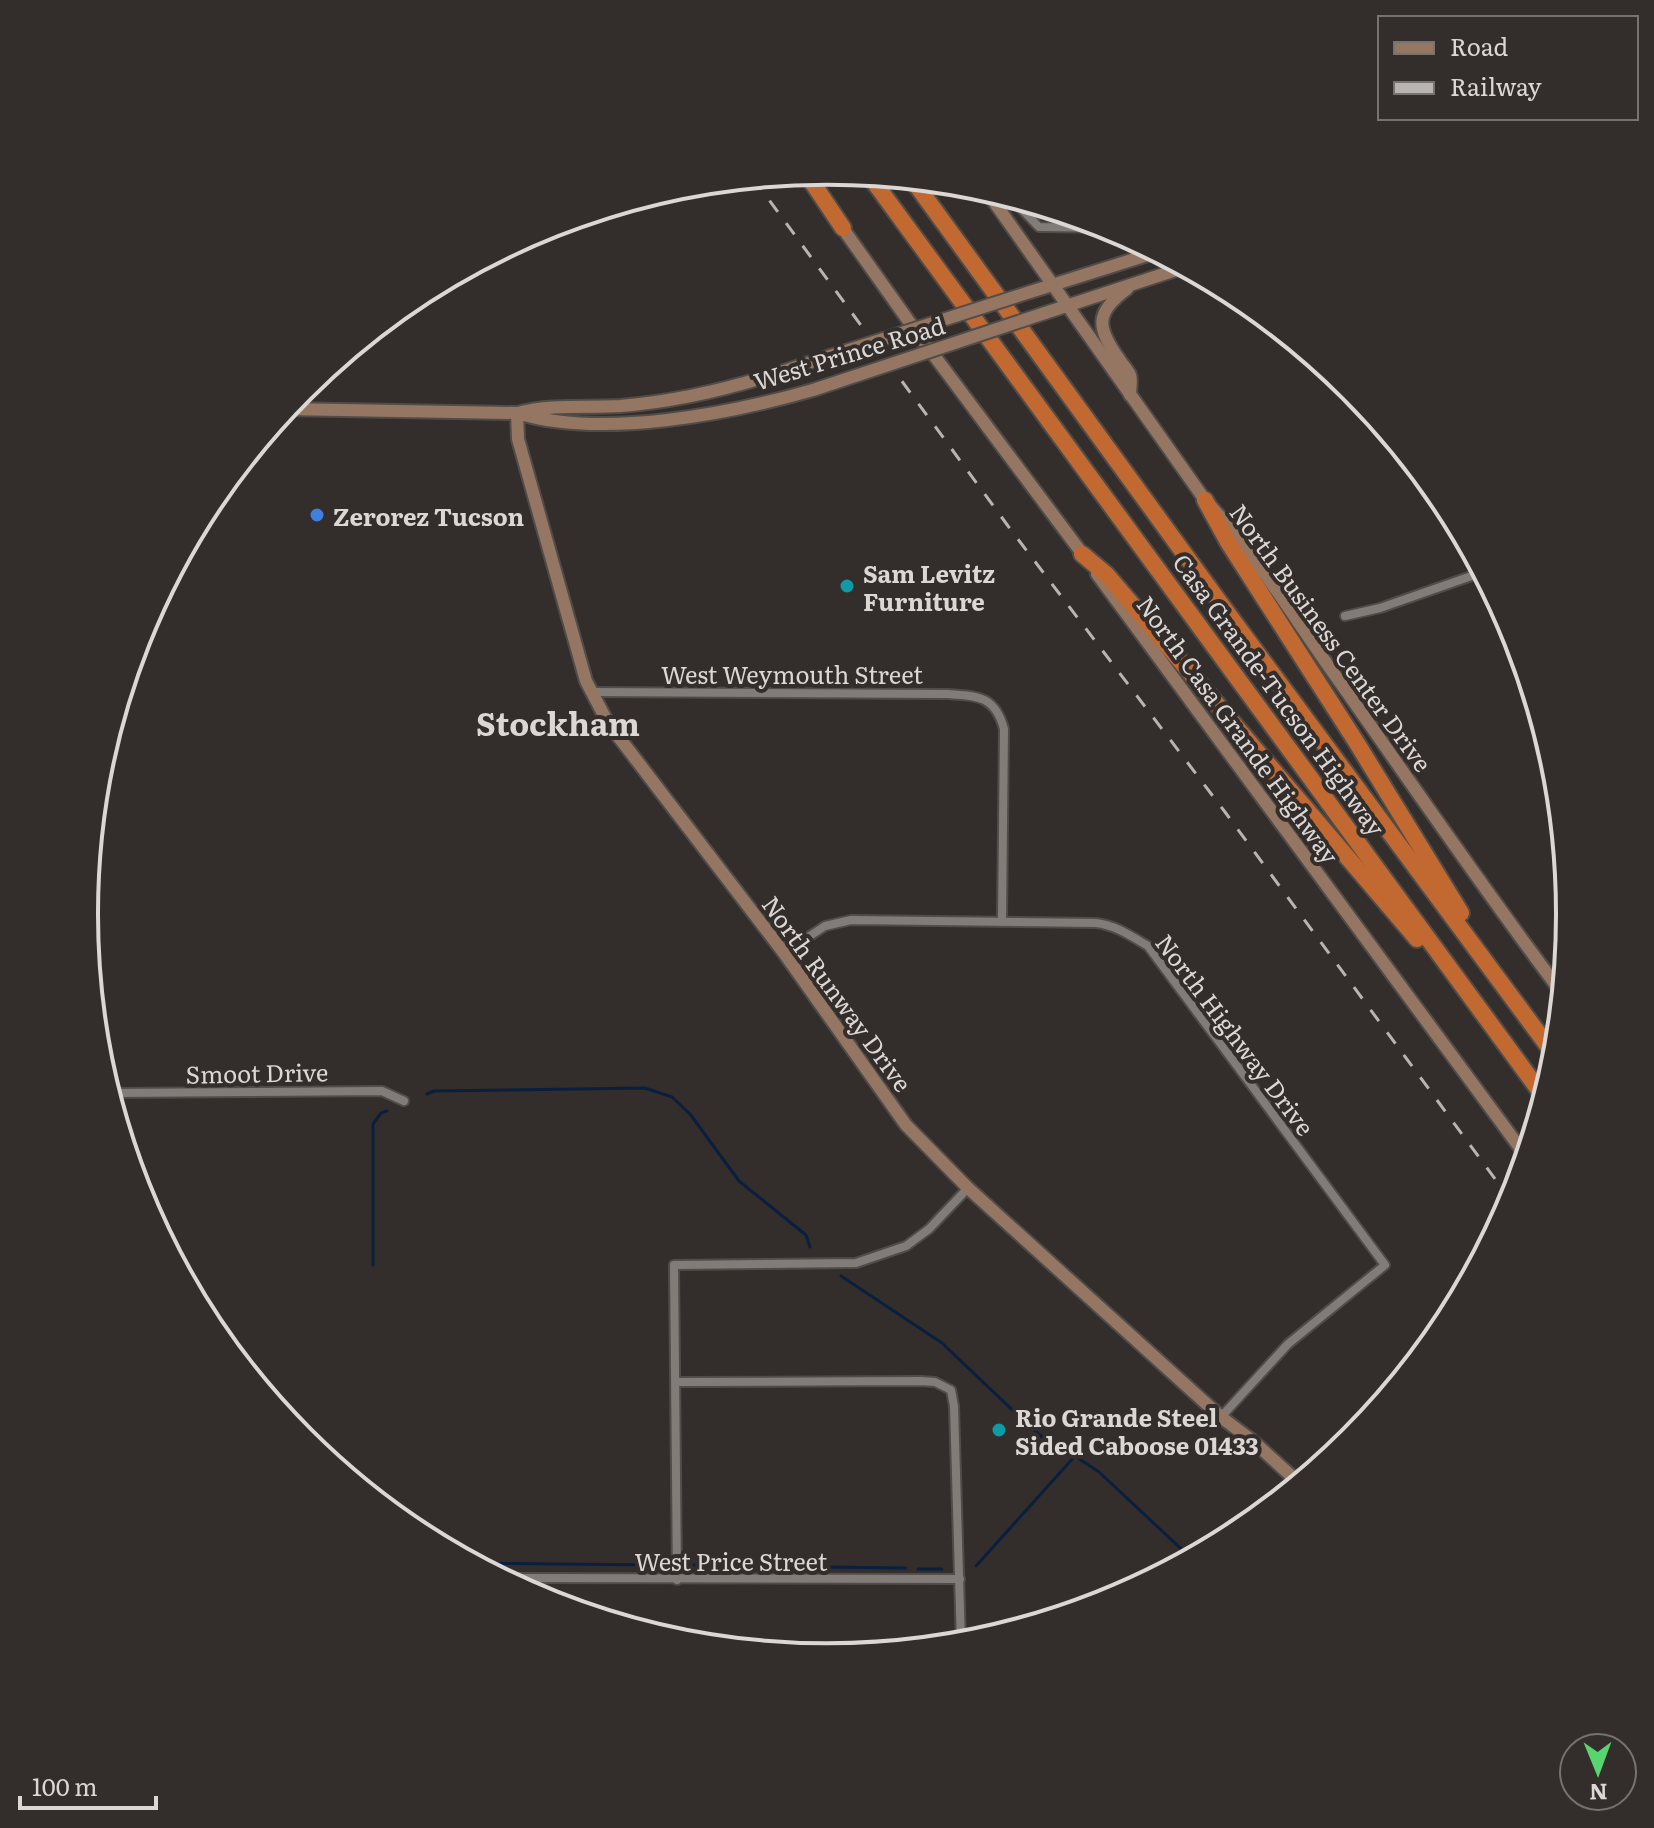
<svg xmlns="http://www.w3.org/2000/svg" width="1654" height="1828" font-family="Literata,serif">
<style>
.lines{fill:none;stroke-linecap:round;stroke-linejoin:round}
.stream{stroke:#0a1f3d;stroke-width:3}
.street-casing{stroke:#504c49;stroke-width:12}
.secondary-casing{stroke:#504c49;stroke-width:16}
.highway-casing{stroke:#504c49;stroke-width:20}
.street{stroke:#827c78;stroke-width:8}
.secondary{stroke:#957663;stroke-width:12}
.highway{stroke:#c26931;stroke-width:16}
.rail{stroke:#b8b4b2;stroke-width:3;stroke-dasharray:14 14;stroke-linecap:butt}
.secondary-bridge-casing{stroke:#504c49;stroke-width:16;stroke-linecap:butt}
.secondary-bridge{stroke:#957663;stroke-width:12}
.shop-dot{fill:#3f7fe0;stroke:#332e2b;stroke-width:3}
.culture-dot{fill:#0f9aa8;stroke:#332e2b;stroke-width:3}
.labels{text-anchor:middle;dominant-baseline:central;stroke-width:8;stroke-linejoin:round;paint-order:stroke}
.street-label{font-size:24px;fill:#dad7d5;stroke:#332e2b}
.poi-label{font-size:24px;font-weight:bold;fill:#dad7d5;stroke:#332e2b;text-anchor:start}
.district-label{font-size:32px;font-weight:bold;fill:#dad7d5;stroke:#332e2b}
.rim{fill:none;stroke:#dad7d5;stroke-width:4}
</style>
<rect width="100%" height="100%" fill="#332e2b"/>
<g class="lines">
<g class="stream">
<path d="M427,1094L434,1091L645,1088L672,1097L690,1114L739,1181L806,1235L810,1247"/>
<path d="M373,1265V1124L381,1113L387,1111"/>
<path d="M841,1276L942,1343L1026,1423L1049,1443L1075,1456L1099,1472L1191,1558"/>
<path d="M472,1563L660,1565"/>
<path d="M694,1565L725,1566"/>
<path d="M976,1566L1075,1456"/>
<path d="M739,1567H807"/>
<path d="M821,1567L906,1568"/>
<path d="M918,1569H942"/>
</g>
<defs>
<g id="street">
<path d="M1009,196L1039,227L1112,228"/>
<path d="M1345,616L1380,608L1483,572"/>
<path d="M592,692L948,694C978,696 995,696 1004,729L1002,920"/>
<path d="M784,953L825,926L851,920L1096,923C1115,925 1131,936 1148,946L1385,1265L1288,1344L1221,1417"/>
<path d="M109,1093L382,1091L404,1101"/>
<path d="M676,1382L921,1381L935,1382L951,1390L954,1406L961,1644"/>
<path d="M502,1578L960,1579"/>
<path d="M677,1580L674,1265L856,1263L906,1246L929,1229L968,1188"/>
</g>
<g id="secondary">
<path d="M985,189L1205,500C1251,548 1287,607 1325,661C1404,772 1480,885 1562,993"/>
<path d="M839,223L915,330L1087,560"/>
<path d="M1127,289C1094,313 1097,328 1119,359C1122,364 1128,370 1130,375C1132,380 1130,389 1130,395"/>
<path d="M1030,292L1157,252"/>
<path d="M1045,313L1185,267"/>
<path d="M285,409L517,413C602,439 729,414 813,390"/>
<path d="M517,413L518,439L586,681L608,723L784,953L906,1125L968,1188L1221,1417L1254,1442L1299,1483"/>
<path d="M517,413C554,404 583,408 620,406C685,401 745,385 805,364"/>
<path d="M1097,574L1526,1156"/>
</g>
<g id="highway">
<path d="M806,173L843,228"/>
<path d="M869,175L1544,1097"/>
<path d="M912,179L1223,607L1556,1057"/>
<path d="M1205,500L1228,542L1355,740L1461,913"/>
<path d="M1082,554L1107,575L1417,939"/>
</g>
</defs>
<use href="#street" class="street-casing"/>
<use href="#secondary" class="secondary-casing"/>
<use href="#highway" class="highway-casing"/>
<use href="#street" class="street"/>
<use href="#secondary" class="secondary"/>
<use href="#highway" class="highway"/>
<g class="rail">
<path d="M753,178L1011,530L1225,812L1512,1202"/>
<path d="M993,1425L1004,1435"/>
</g>
<defs>
<g id="secondary-bridge">
<path d="M805,364L1030,292"/>
<path d="M813,390L1045,313"/>
</g>
</defs>
<use href="#secondary-bridge" class="secondary-bridge-casing"/>
<use href="#secondary-bridge" class="secondary-bridge"/>
</g>
<circle class="shop-dot" cx="317" cy="515" r="8"/>
<g class="culture-dot">
<circle cx="847" cy="586" r="8"/>
<circle cx="999" cy="1430" r="8"/>
</g>
<g class="labels">
<g class="street-label">
<text transform="translate(849 352) rotate(-17)">West Prince Road</text>
<text transform="translate(1332 637) rotate(54)">North Business Center Drive</text>
<text x="792" y="673">West Weymouth Street</text>
<text transform="translate(1280 694) rotate(54)">Casa Grande-Tucson Highway</text>
<text transform="translate(1239 729) rotate(54)">North Casa Grande Highway</text>
<text transform="translate(838 993) rotate(54)">North Runway Drive</text>
<text transform="translate(1236 1034) rotate(53)">North Highway Drive</text>
<text transform="translate(257 1072) rotate(-1)">Smoot Drive</text>
<text x="731" y="1560">West Price Street</text>
</g>
<g class="poi-label">
<text x="333" y="515">Zerorez Tucson</text>
<text x="863" y="572">Sam Levitz<tspan x="863" dy="28">Furniture</tspan></text>
<text x="1015" y="1416">Rio Grande Steel<tspan x="1015" dy="28">Sided Caboose 01433</tspan></text>
</g>
<g class="district-label">
<text x="558" y="722">Stockham</text>
</g>
</g>
<path d="M0 0H1654V1828H0ZM98 914a729 729 0 1 1 1458 0a729 729 0 1 1-1458 0Z" fill="#332e2b" fill-rule="evenodd"/>
<path class="rim" d="M98 914a729 729 0 1 1 1458 0a729 729 0 1 1-1458 0Z"/>
<rect x="1378" y="16" width="260" height="104" fill="#332e2b" stroke="#76726f" stroke-width="2"/>
<rect x="1394" y="42" width="40" height="12" fill="#957663" stroke="#76726f" stroke-width="2"/>
<text x="1450" y="56" font-size="24" fill="#dad7d5">Road</text>
<rect x="1394" y="82" width="40" height="12" fill="#b8b4b2" stroke="#76726f" stroke-width="2"/>
<text x="1450" y="96" font-size="24" fill="#dad7d5">Railway</text>
<g transform="translate(1598 1772) rotate(179)"><circle r="38" fill="#332e2b" stroke="#76726f" stroke-width="2"/>
<path d="M0-6L14 30L0 20L-14 30Z" fill="#59d56f"/>
<text y="-12" font-size="22" font-weight="bold" text-anchor="middle" fill="#dad7d5">N</text>
</g>
<path d="M20 1796v12h136v-12" fill="none" stroke="#dad7d5" stroke-width="4"/>
<text x="32" y="1796" font-size="24" fill="#dad7d5" stroke="#332e2b" stroke-width="6" paint-order="stroke">100 m</text>
</svg>
